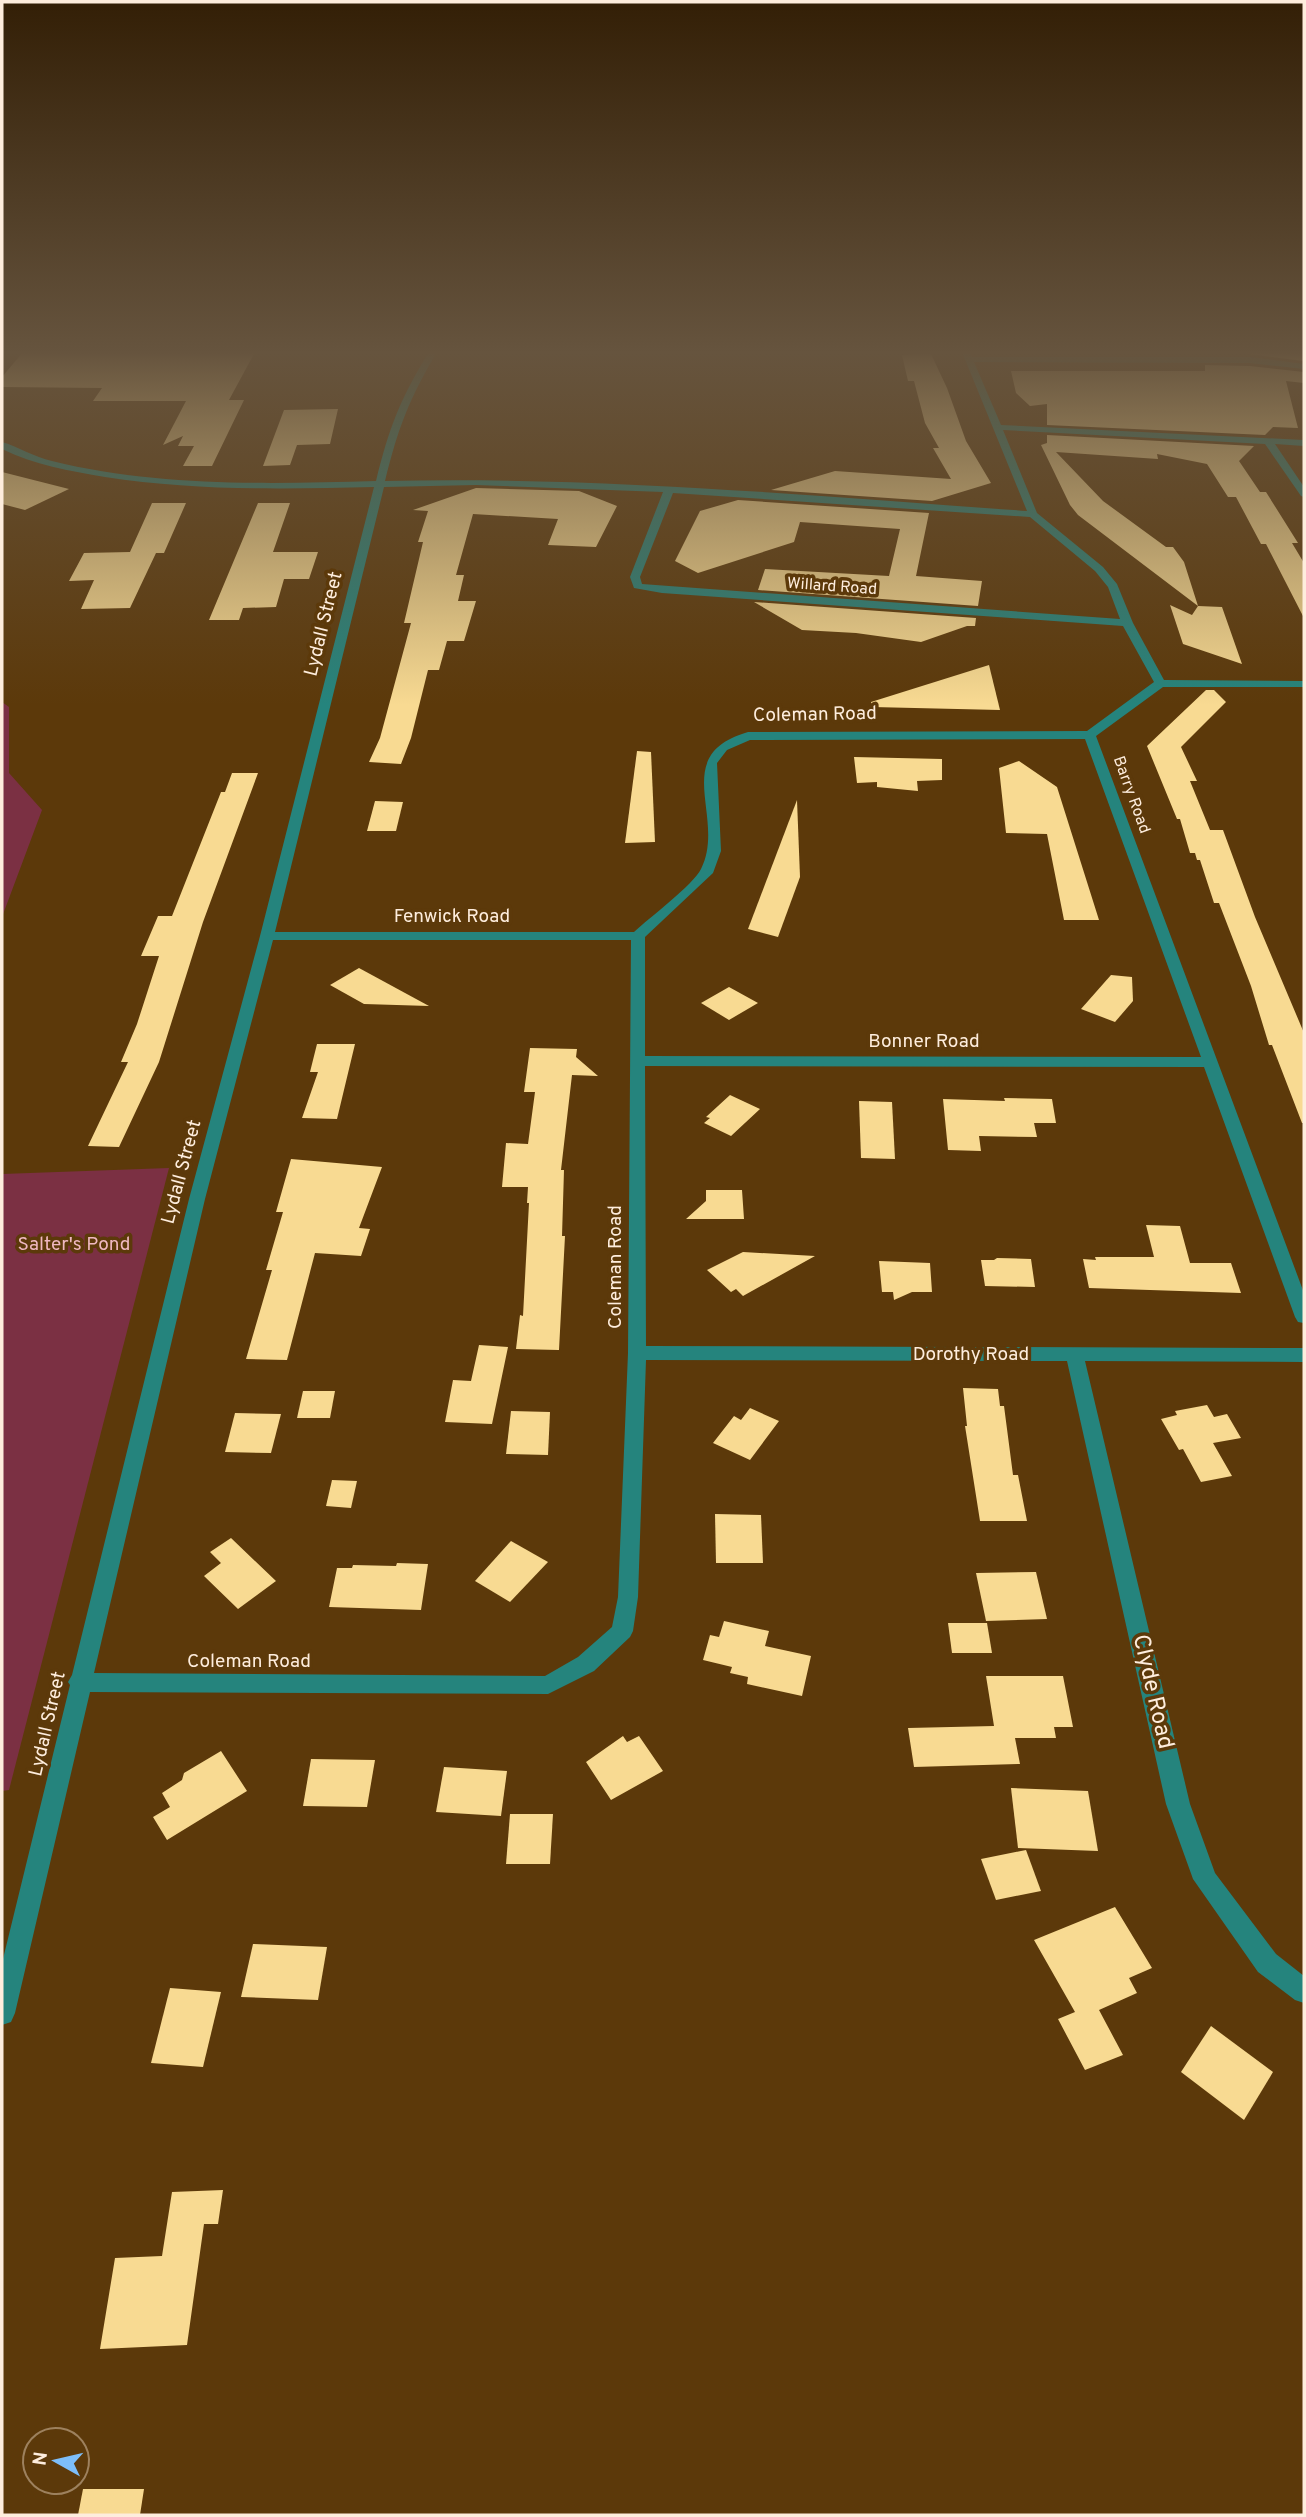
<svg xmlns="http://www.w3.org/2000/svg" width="1306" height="2517" font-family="Overpass,sans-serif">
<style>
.green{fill:#7b3043}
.building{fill:#f8da92}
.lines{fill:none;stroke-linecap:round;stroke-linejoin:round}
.minor{fill:#25847d;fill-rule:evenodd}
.labels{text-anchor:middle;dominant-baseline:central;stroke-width:7;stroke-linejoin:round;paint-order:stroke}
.far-street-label{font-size:16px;fill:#feeddd;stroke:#5c390a}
.street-label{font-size:19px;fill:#feeddd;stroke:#5c390a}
.park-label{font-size:19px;fill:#efb8c1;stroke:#5c390a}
.near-street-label{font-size:23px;fill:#feeddd;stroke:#5c390a}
</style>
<rect width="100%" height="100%" fill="#5c390a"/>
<g class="green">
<path d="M2,702L9,707V773L42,810L2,917Z"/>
<path d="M169,1168L9,1790L2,1791V1174Z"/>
</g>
<g class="building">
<path d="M23,352H255L229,400H244L212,466H183L194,446H178L183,436L163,445L186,401H93L102,388L2,387V377Z"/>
<path d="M1206,352H1303V361L1250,354Z"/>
<path d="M931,354L947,388L966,441L991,483L932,501L771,490L835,471L951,479L933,448H939L925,423L914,381H908L902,355Z"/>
<path d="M1205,365L1250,366L1304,372V383L1286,381L1298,428L1273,427L1265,435L1047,425V404L1030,406L1016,393L1011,371H1205Z"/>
<path d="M338,409L330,444L297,445L290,465L263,466L284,410Z"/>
<path d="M1047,435L1254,446L1239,461L1260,492H1266L1298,543H1292L1304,563V618L1266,544H1261L1236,497H1228L1207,464L1157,454L1158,459L1056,452L1103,501L1166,547H1173L1184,562L1198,606L1222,607L1242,664L1183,644L1170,605L1192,615L1198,606L1078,515L1070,505L1041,445L1047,443Z"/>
<path d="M2,472L69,489L25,510L2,504Z"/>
<path d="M476,488L579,491L617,506L596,547L548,545L558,519L473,514L456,575H464L458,601H476L464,641H447L439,670H428L411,738L401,764L369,762L380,738L411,623H404L423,542H418L428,511L413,510Z"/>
<path d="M738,500L929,513L916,576L982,581L978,606L758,590L765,569L889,576L900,529L800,522L794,542L698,573L675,561L700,511Z"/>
<path d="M152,503H186L164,553H156L130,608L81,609L94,580L69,581L84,553L130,552Z"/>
<path d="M258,503H290L273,552H318L309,579H284L276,607L243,608L239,620H209Z"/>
<path d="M754,602L976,618L975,626H967L921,642L856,633L802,630Z"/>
<path d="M989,665L1000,710L872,707L871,702Z"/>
<path d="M1206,690H1214L1226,702L1181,747L1197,781H1190L1210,830H1223L1255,917L1304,1033V1123H1302L1272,1045H1269L1251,986L1219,903H1214L1200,860H1197L1195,853H1190L1180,819H1177L1147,746Z"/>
<path d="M637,751L651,752L655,842L625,843Z"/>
<path d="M854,757L942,759V780L917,781L918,791L877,787V782L857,783Z"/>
<path d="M1019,761L1057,787L1099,920H1064L1047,834L1006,833L999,768Z"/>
<path d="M232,773H258L203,922L159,1062L119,1147L88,1146L128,1062H121L137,1024L159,956H141L158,916H172L221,792H225Z"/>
<path d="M797,800L800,877L778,937L748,929Z"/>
<path d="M375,801L403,802L396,831H367Z"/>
<path d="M359,968L429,1006L364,1004L330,985Z"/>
<path d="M1111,975L1132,977L1133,1001L1115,1022L1081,1009Z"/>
<path d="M729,987L758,1003L729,1020L701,1003Z"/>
<path d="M317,1044H355L337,1119L302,1118L318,1072H310Z"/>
<path d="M530,1048L577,1049L576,1057L598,1076L572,1075L561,1170H564L562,1236H565L559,1350L516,1349L520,1315L523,1316L529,1203H527L528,1187H502L506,1143L528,1144L535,1092H524Z"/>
<path d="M730,1095L760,1109L731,1136L704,1123L710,1118L706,1117Z"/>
<path d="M1004,1098L1052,1099L1056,1123H1034L1037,1137L979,1136L981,1151L948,1150L943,1099L1005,1101Z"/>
<path d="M859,1101L892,1102L895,1159L861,1158Z"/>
<path d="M291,1159L382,1167L359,1228L370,1229L361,1256L315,1253L287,1360L246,1359L272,1270H266L283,1212H276Z"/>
<path d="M706,1190H742L744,1219H686L706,1201Z"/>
<path d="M1146,1225L1180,1226L1190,1263H1231L1241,1293L1089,1288L1083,1259L1096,1260L1095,1257H1154Z"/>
<path d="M743,1252L815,1256L743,1296L736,1289L731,1292L707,1270Z"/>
<path d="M997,1258L1031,1259L1035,1287L985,1286L981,1260H994Z"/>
<path d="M879,1261L930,1263L932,1292H912L894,1300L893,1292H882Z"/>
<path d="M479,1345L508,1347L492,1424L445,1422L453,1380L471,1381Z"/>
<path d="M963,1388L998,1389L1000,1406H1004L1013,1475H1018L1027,1521H980L965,1426H967Z"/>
<path d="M303,1391H335L330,1418H297Z"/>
<path d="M1207,1405L1214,1417L1227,1414L1241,1438L1213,1443L1232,1476L1201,1482L1183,1449L1179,1450L1161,1419L1177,1415L1175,1411Z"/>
<path d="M750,1408L779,1421L750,1460L713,1443L734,1416L741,1420Z"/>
<path d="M511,1411L550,1412L548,1455L506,1454Z"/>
<path d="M235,1413L281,1414L271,1453L225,1452Z"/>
<path d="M332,1480L357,1481L351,1508L326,1506Z"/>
<path d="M715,1514L761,1515L763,1563H716Z"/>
<path d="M231,1538L276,1581L238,1609L204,1576L221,1563L210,1552Z"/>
<path d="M511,1541L548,1562L510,1602L475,1581Z"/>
<path d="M397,1563L428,1564L421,1610L329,1607L337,1568H352L353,1565L396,1566Z"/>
<path d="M1036,1572L1047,1619L986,1621L976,1573Z"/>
<path d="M724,1621L769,1631L765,1646L811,1656L802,1696L747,1684L748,1677L730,1673L732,1667L703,1660L710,1635L719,1637Z"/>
<path d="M948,1623H987L992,1653H952Z"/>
<path d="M986,1676H1063L1073,1727H1054L1056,1738H1015L1020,1764L914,1767L908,1728L994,1726Z"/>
<path d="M623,1736L627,1742L639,1736L663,1771L611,1800L586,1762Z"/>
<path d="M221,1751L247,1791L167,1840L153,1817L170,1807L162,1793L182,1780L184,1773Z"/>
<path d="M311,1759L375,1760L367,1807L303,1806Z"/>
<path d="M444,1767L507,1771L501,1816L436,1812Z"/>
<path d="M1011,1788L1088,1791L1098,1851L1018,1848Z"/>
<path d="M510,1814H553L550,1864H506Z"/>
<path d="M1026,1850L1041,1891L996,1900L981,1859Z"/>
<path d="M1115,1907L1152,1968L1129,1978L1137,1993L1099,2010L1123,2055L1085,2070L1058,2019L1075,2012L1034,1940Z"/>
<path d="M253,1944L327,1947L318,2000L241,1997Z"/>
<path d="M170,1988L221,1992L203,2067L151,2063Z"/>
<path d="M1211,2026L1273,2072L1244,2120L1181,2072Z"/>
<path d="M223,2190L218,2224H204L187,2345L100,2349L115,2258L162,2256L172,2192Z"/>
<path d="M83,2489H144L140,2515H78Z"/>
</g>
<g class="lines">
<path class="minor" d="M429,352H437C409,399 398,428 385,481C599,476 813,496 1027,511L962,352H970L972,357H1250L1304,364V369L1250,363L974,362L1001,425L1304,440V446L1275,444L1304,487V497L1301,496L1265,444L1003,430L1037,513L1103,567L1117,584L1133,623L1164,680L1304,681V687H1163L1096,736L1304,1293V1323L1298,1322L1295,1317L1204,1067L645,1066L646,1346L1304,1348V1362L1085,1361L1190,1804L1215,1873L1276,1954L1304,1976V2003L1295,2000L1258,1972L1193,1879L1166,1804L1067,1361L646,1360L638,1597L633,1631L630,1637L594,1671L548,1694L90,1692L15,2013L11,2022L2,2025V1963L70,1685L68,1682L72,1675L189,1199L260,936L374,487C284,489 194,491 105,477C70,471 34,465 2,449V442C19,447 34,457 52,461C157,487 268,484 376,481C389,428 400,399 429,352ZM476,485L663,492L630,577L634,588L662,593L1123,626L1154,682L1087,731L748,732C668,755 727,817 701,869C693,885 649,918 634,932H275L384,487ZM673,493L1030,517L1095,571L1108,587L1120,619L642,584L640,577ZM1085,739L1201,1057L645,1056V937L713,873L721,851L717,763L727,750L750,740ZM273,940H631L628,1353L618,1597L612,1627L578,1657L545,1676L94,1673L205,1199Z"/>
</g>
<linearGradient id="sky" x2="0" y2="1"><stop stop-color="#331f06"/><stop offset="0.5" stop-color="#66543e"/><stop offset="1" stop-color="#66543e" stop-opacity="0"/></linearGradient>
<rect width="1306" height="705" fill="url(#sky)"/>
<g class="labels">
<g class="far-street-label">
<text transform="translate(832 587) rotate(4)">Willard Road</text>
<text transform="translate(1131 795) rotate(70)">Barry Road</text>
</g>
<g class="street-label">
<text transform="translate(324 624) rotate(-76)">Lydall Street</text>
<text transform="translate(815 715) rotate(-1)">Coleman Road</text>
<text x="452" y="917">Fenwick Road</text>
<text x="924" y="1042">Bonner Road</text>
<text transform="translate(182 1172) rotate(-75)">Lydall Street</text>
<text transform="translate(616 1267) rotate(-90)">Coleman Road</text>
<text x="971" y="1355">Dorothy Road</text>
<text x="249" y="1662">Coleman Road</text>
<text transform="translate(48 1724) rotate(-77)">Lydall Street</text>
</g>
<g class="park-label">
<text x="74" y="1245">Salter's Pond</text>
</g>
<g class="near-street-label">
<text transform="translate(1152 1692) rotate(77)">Clyde Road</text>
</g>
</g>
<rect width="1306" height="2517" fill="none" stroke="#feeddd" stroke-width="7"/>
<g transform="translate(56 2461) rotate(278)"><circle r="33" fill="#5c390a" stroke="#9d815e" stroke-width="2"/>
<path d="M0-5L12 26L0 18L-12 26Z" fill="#7dbef9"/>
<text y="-10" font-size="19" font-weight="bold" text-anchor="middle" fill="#feeddd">N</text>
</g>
</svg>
